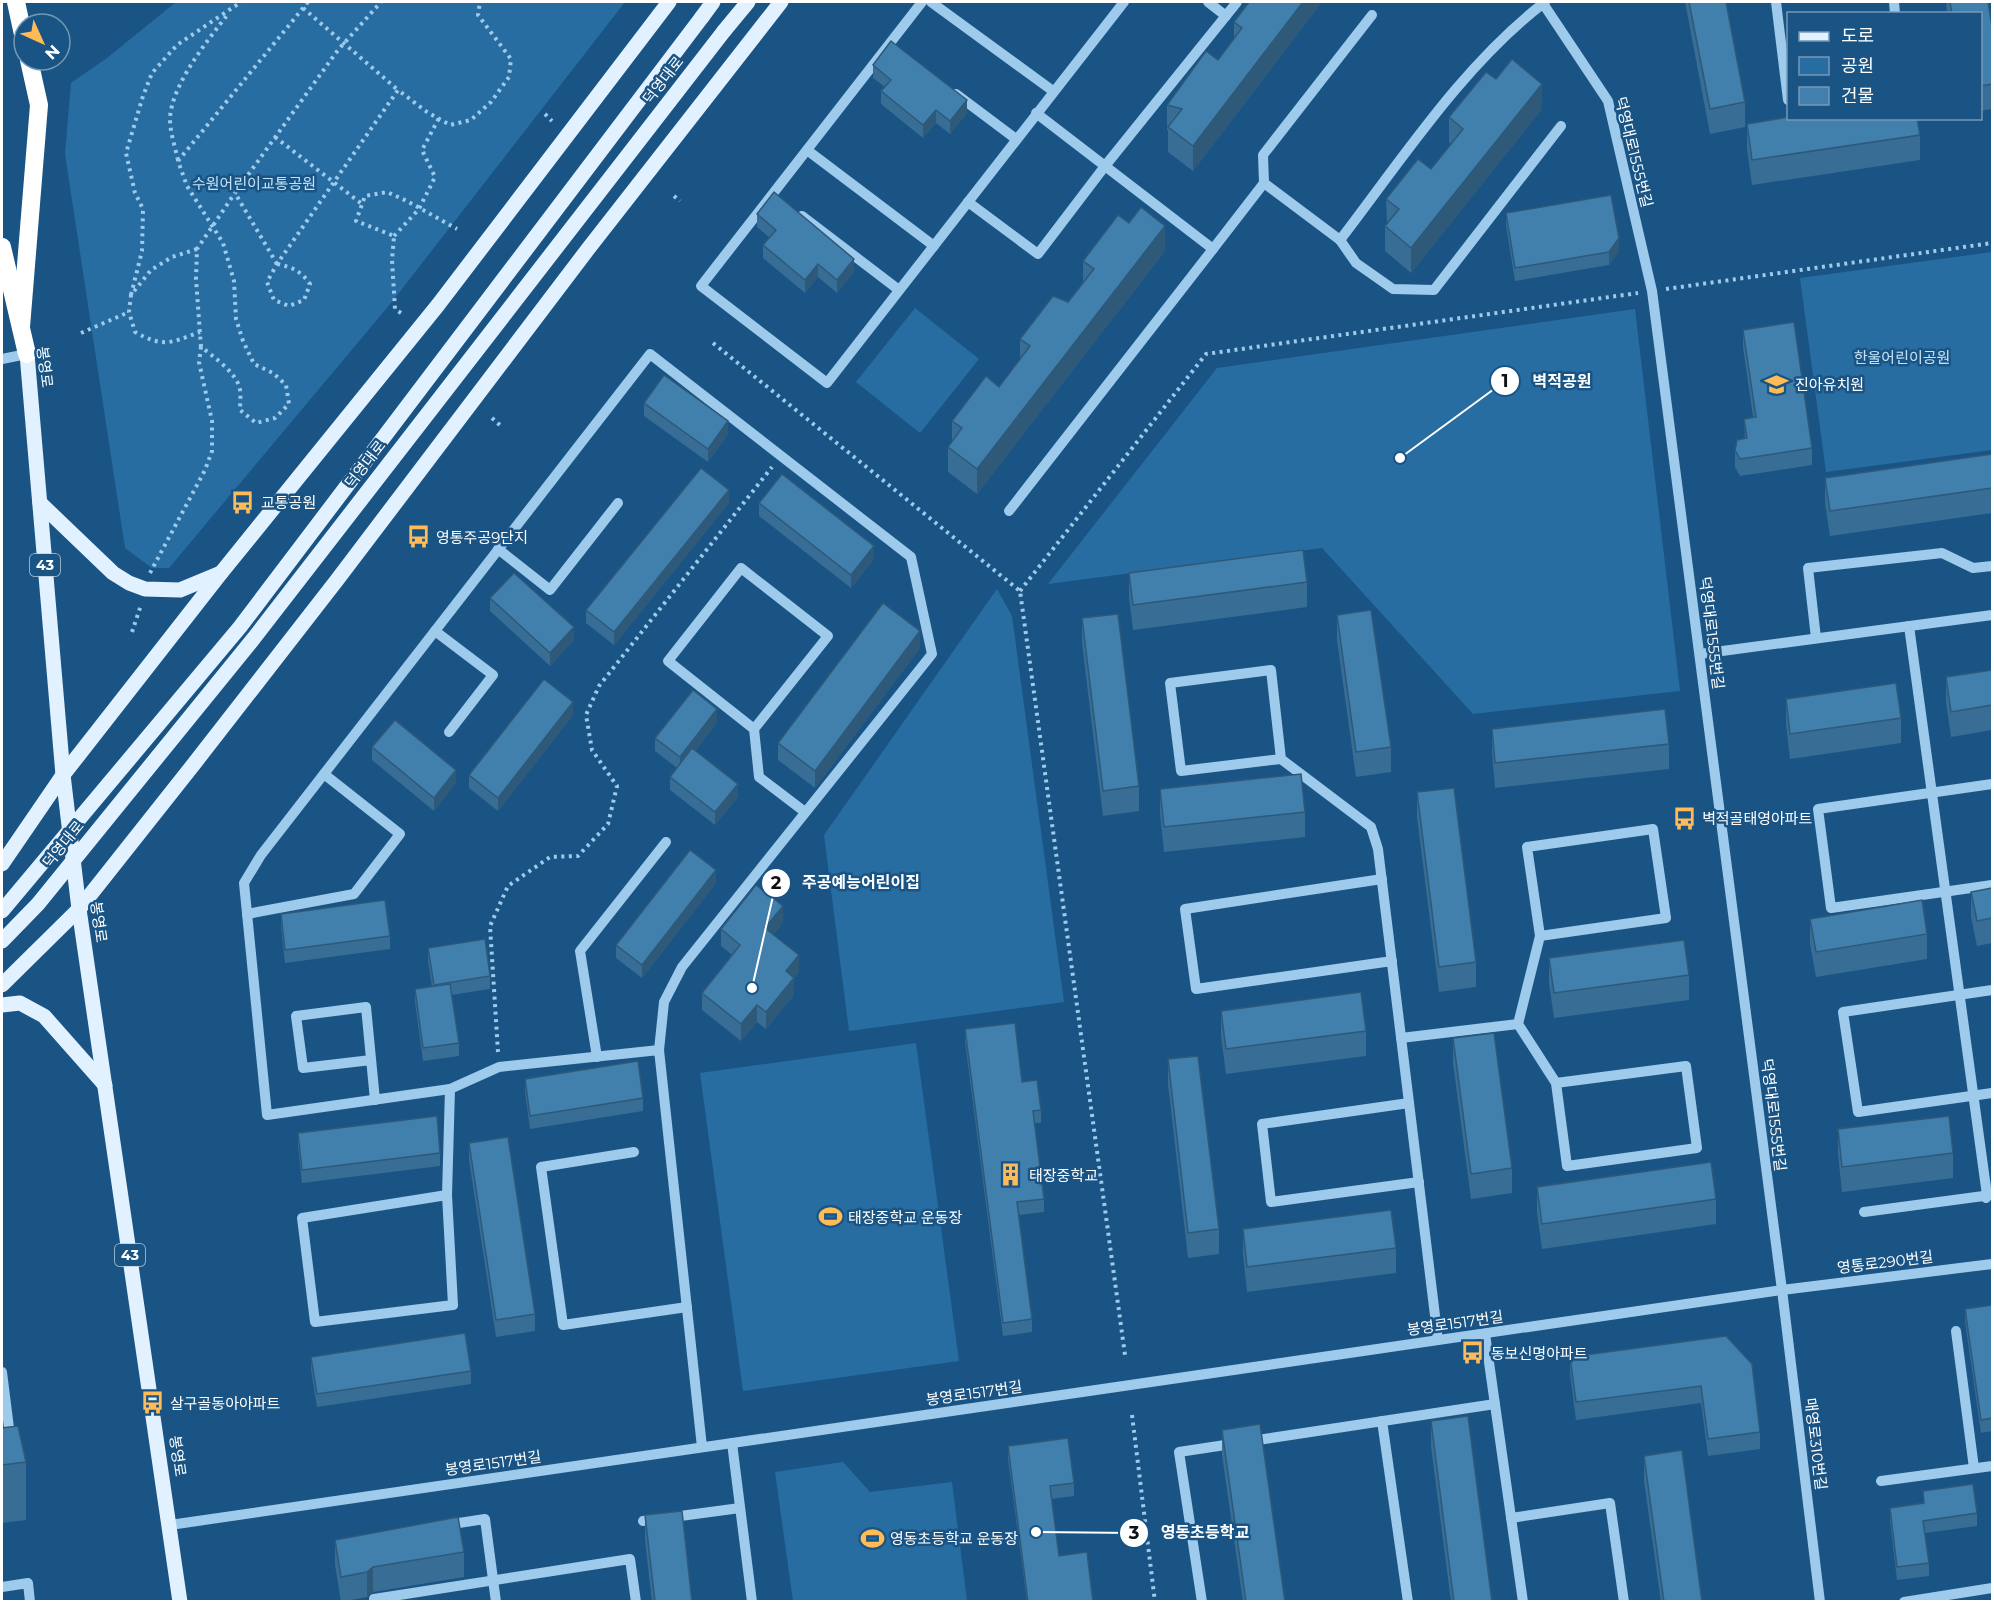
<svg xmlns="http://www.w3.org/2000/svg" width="1994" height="1603" font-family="Montserrat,'Noto Sans KR',sans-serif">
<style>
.green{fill:#286da1}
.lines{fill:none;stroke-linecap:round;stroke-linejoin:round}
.path{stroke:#9ecaec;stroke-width:4;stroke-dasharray:3 4.5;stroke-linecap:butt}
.minor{stroke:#9ecaec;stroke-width:10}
.major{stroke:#e2f1ff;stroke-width:15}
.highway{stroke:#fff;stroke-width:18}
.major-bridge{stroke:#e2f1ff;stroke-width:15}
.wall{fill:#386d95}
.shaded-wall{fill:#2e5979}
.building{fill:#417fad;stroke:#2e5979;stroke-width:1.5}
.labels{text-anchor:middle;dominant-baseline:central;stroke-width:5;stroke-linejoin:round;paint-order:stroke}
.shield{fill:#195484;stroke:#baccda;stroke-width:1.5}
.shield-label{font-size:14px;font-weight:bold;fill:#fff}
.street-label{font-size:15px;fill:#fff;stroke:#195484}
.park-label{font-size:15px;fill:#c3e2f9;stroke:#195484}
.poi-label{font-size:15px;fill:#fff;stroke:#195484;text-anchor:start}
.leader{fill:none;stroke:#fff;stroke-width:2}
.callout-dot{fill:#fff;stroke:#195484;stroke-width:2}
.mark-label{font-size:18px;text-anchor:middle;font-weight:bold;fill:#111}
.callout-label{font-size:16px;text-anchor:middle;font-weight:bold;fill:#fff;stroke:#195484;stroke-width:5;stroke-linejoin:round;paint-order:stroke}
</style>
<rect width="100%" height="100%" fill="#195484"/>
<g class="green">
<path d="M176,2H625L391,303L169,568H152L125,548L65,154L71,83L107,58Z"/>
<path d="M1992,252V450L1826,472L1800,278Z"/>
<path d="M915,308L979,359L920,433L856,382Z"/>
<path d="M1635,309L1680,691L1473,714L1322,548L1048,584L1217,368Z"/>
<path d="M997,589L1012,616L1064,1002L849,1031L824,835Z"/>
<path d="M916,1043L959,1361L743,1391L700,1073Z"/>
<path d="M843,1462L870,1492L952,1482L967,1601H793L775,1472Z"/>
</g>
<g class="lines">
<g class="path">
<path d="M303,8L398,90"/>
<path d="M545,114L552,121"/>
<path d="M275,137L362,204"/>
<path d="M178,160C175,147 170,132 170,119C171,85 208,40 228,14"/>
<path d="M674,196L680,201"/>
<path d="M394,236L419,209L435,177L422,150L439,118"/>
<path d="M197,249L172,257L151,270L131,295L129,312L135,332C164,348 170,343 200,332"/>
<path d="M277,264C292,267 301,271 310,284L304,300L289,306L274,300L267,282L277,264L398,90L427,112L450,125L471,120L491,102L509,77L511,59L478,15L480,2"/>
<path d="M277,264L235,193L338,50L381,2"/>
<path d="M1666,289L1992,243"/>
<path d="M131,295L142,251L143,209L135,193L126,153L143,96L152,73L177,45L241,2"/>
<path d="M401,313L395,309L392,260L394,236L356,221L365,196L387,192L407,201L457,229"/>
<path d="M81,333L129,312"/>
<path d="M713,343L1020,591L1125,1355"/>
<path d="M201,347L196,279L197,249L235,193"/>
<path d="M492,418L503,428"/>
<path d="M150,573L205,470L212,451V421L199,362L201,347C213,356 238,374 240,390C241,397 240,404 240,410L256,423L275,418L289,404L286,385L273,373L254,364L243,341L236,319L234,281L223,243L187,186L178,161L308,2"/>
<path d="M1020,591L1206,354L1638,293"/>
<path d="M132,632L141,605"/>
<path d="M498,1052L490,926L508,886L550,857L578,856L608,824L617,786L592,750L586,715L599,686L772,467"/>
<path d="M1132,1415L1155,1602"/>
</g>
<g class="minor">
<path d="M922,2L701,286L827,383L1124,2"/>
<path d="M931,2L1053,91"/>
<path d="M1208,2L1226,16"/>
<path d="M1237,2L1105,166L1213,249L1264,183L1340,240C1403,158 1463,65 1545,2"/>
<path d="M1542,2L1608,101L1652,291L1782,1290L1820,1602"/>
<path d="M1776,2L1788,100"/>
<path d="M1894,2L1895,14"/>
<path d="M956,94L1016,139"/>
<path d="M807,150L934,246"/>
<path d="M1264,183L1263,155L1372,15"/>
<path d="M968,202L1038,254L1105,166L1036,113"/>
<path d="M802,216L899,290"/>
<path d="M1340,240L1356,263L1393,289L1434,290L1561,126"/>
<path d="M2,359L27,354"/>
<path d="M1009,511L1213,249"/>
<path d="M498,549L550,590L618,503"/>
<path d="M1909,626L1987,1195L1986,1198"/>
<path d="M435,631L493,675L449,732"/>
<path d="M1816,638L1808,568L1942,553L1973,568L1992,566"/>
<path d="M1700,654L1992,615"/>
<path d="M754,729L668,661L741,568L828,636L754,729L759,777L805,812"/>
<path d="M1281,759L1271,670L1170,683L1181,771L1281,759L1371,827L1378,849L1438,1340"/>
<path d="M1992,784L1818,809L1831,908L1992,885"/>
<path d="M1382,879L1185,909L1196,989L1392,961"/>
<path d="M247,914L354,894L400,834L324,774"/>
<path d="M1540,936L1666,918L1653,829L1527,847L1540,936L1518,1024L1556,1083L1567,1166L1697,1148L1686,1066L1556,1083"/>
<path d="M1992,990L1843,1012L1858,1112L1992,1093"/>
<path d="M1401,1038L1518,1024"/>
<path d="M659,1050L499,1067L450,1089L267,1115L244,883L261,855L650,354L911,557L932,654L682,967L664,1002L659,1050L702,1447"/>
<path d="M597,1057L580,951L666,842"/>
<path d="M371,1060L303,1068L296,1016L366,1007L375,1100"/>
<path d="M1409,1103L1262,1124L1271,1202L1419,1182"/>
<path d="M634,1152L541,1167L563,1325L687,1307"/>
<path d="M447,1195L302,1218L315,1322L453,1305L447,1195L450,1089"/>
<path d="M1864,1212L1991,1195"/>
<path d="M1956,1331L1974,1468"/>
<path d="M1485,1334L1523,1602"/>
<path d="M2,1372L12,1452L2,1454"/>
<path d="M1382,1421L1408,1602"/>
<path d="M732,1443L752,1602"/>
<path d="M1881,1481L1992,1466"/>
<path d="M1511,1518L1610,1503L1624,1602"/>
<path d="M643,1521L740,1508"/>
<path d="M170,1525L1782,1290L1992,1264"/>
<path d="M446,1525L485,1519L496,1602"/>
<path d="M2,1587L28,1583L30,1602"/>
<path d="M374,1602V1599L630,1559L636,1602"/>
<path d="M1202,1602L1179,1452L1495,1404"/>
<path d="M1904,1602L1992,1588"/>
</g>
<g class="major">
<path d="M702,17L713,2"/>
<path d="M724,31L748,2"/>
<path d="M27,354L63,775L79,909L180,1602"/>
<path d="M40,503L113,573L129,583L145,589L180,590L221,573"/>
<path d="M2,864L63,775L221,573L438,305L669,2"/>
<path d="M2,985L79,909L197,760L337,580L588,249L781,2"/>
<path d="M2,1005L20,1003L44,1016L105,1085"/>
</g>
<g class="highway">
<path d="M16,2L24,39"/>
<path d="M2,247L27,354"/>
<path d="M21,327L39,105L29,60"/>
</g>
<g class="major-bridge">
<path d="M2,911L240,627L702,17"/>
<path d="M2,941L38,904L254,638L724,31"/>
</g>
</g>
<g class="wall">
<path d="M1249,2H1322L1193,171L1168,152V130H1167V105L1218,60L1234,39V22Z"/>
<path d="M1685,2H1726L1745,102V127L1710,134Z"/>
<path d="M1946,2H1988L1992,27V109L1980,111V14H1947Z"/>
<path d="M873,65L967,113L950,134L936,123L923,138L881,104V91L885,87L873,78Z"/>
<path d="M1496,79L1542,109L1411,273L1385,251V226L1387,224L1386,199L1431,169L1451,144L1449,142V117Z"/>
<path d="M1747,124L1920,135V160L1752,185L1747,149Z"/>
<path d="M1506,213L1619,251L1609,265L1515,281L1506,226Z"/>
<path d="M757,214L854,272L837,293L818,277L805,293L763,258V245L770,238L757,227Z"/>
<path d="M1165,251L977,494L948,472V447L952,441V421L999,387L1020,359V339L1068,302L1083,282V261Z"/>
<path d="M1743,330L1812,448V465L1740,476L1735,467V450L1745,439L1744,419L1753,417L1743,347Z"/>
<path d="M644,403L728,434L708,462L644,416Z"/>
<path d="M1992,454V513L1830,536L1825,503V478Z"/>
<path d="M729,503L614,645L586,623V610Z"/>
<path d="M759,503L874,559L851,588L759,516Z"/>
<path d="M1129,573L1307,582V607L1133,630L1129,598Z"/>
<path d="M490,598L574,640L550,666L490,611Z"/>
<path d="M1337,615L1391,747V772L1356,777L1337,640Z"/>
<path d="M1082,618L1139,786V811L1103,816L1082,643Z"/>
<path d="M920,648L815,788L778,760V743Z"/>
<path d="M1992,670V730L1951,737L1946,702V677Z"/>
<path d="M1786,699L1901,718V743L1790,759L1786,724Z"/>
<path d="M573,715L498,811L469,788V775Z"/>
<path d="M717,722L695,751L738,797L715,825L670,790V777L677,768L655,751V738Z"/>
<path d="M1492,729L1669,744V769L1495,788L1492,754Z"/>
<path d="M372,747L456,783L434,811L372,760Z"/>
<path d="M1160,789L1305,812V837L1164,852L1160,814Z"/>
<path d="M1417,792L1476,962V987L1439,992L1417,817Z"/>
<path d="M716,883L642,978L616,958V945Z"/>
<path d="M1992,888V943L1977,946L1971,917V892Z"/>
<path d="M281,914L390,936V949L285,963L281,927Z"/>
<path d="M1810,919L1927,934V959L1816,977L1810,944Z"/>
<path d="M783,923L773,935L799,972L794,978V995L766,1029L757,1022L741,1041L702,1010V993L732,955L721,946V929Z"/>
<path d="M428,948L490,976V989L451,995L459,1043V1056L423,1061L415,1002V989L432,987L428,961Z"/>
<path d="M1549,958L1689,975V1000L1554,1018L1549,983Z"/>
<path d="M1221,1011L1366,1031V1056L1226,1074L1221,1036Z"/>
<path d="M965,1029L1022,1082L1041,1110V1123H1034L1044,1199V1212L1019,1215L1032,1319V1332L1003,1336L965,1042Z"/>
<path d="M1453,1038L1512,1168V1193L1471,1199L1453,1063Z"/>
<path d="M1168,1059L1219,1229V1254L1188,1258L1168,1084Z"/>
<path d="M525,1079L643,1098V1111L530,1129L525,1092Z"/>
<path d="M1838,1129L1953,1153V1178L1842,1192L1838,1154Z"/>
<path d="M298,1133L440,1153V1166L302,1183L298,1146Z"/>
<path d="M469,1143L535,1314V1331L496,1337L469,1160Z"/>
<path d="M1537,1187L1716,1199V1224L1542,1249L1537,1212Z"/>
<path d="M1243,1229L1396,1248V1273L1247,1292L1243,1254Z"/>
<path d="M1992,1305V1431L1981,1433L1965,1322V1309Z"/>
<path d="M1726,1336L1760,1432V1449L1708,1456L1701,1403L1576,1420L1570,1374V1357Z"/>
<path d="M311,1357L471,1371V1384L317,1407L311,1370Z"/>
<path d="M1431,1421L1492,1602H1451L1431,1446Z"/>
<path d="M2,1428L26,1462V1520L2,1523Z"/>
<path d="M1222,1430L1285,1602H1243L1222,1455Z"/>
<path d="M1008,1446L1074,1483V1496L1051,1499L1059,1556L1093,1602H1027L1008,1459Z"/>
<path d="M1644,1456L1702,1602H1661L1644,1481Z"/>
<path d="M1923,1491L1977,1513V1526L1925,1533L1929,1563V1576L1897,1580L1890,1521V1508L1923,1503Z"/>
<path d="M645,1515L692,1602H652L645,1540Z"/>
<path d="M335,1540L464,1552V1577L373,1592L367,1597L341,1602L335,1565Z"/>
</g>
<g class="shaded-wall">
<path d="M1303,2H1322L1193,171V146Z"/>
<path d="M1542,84V109L1411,273V248Z"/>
<path d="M967,100V113L950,134V121Z"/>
<path d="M936,110V123L923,138V125Z"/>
<path d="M1165,226V251L977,494V469Z"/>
<path d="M1619,238V251L1609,265V252Z"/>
<path d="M854,259V272L837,293V280Z"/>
<path d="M818,264V277L805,293V280Z"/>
<path d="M728,421V434L708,462V449Z"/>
<path d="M729,490V503L614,645V632Z"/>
<path d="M874,546V559L851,588V575Z"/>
<path d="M574,627V640L550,666V653Z"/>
<path d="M920,631V648L815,788V771Z"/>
<path d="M573,702V715L498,811V798Z"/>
<path d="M717,709V722L680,770V757Z"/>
<path d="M456,770V783L434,811V798Z"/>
<path d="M738,784V797L715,825V812Z"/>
<path d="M716,870V883L642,978V965Z"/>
<path d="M783,906V923L765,945V928Z"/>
<path d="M799,955V972L794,978V995L766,1029V1012L786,971Z"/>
<path d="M757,1005V1022L741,1041V1024Z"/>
<path d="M373,1567V1592L367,1597V1572Z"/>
</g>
<g class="building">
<path d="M1249,2H1303L1193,146L1168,127L1182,109L1167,105L1206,51L1218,60L1242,28L1234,22Z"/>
<path d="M1689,2H1726L1745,102L1710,109Z"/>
<path d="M1950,2H1988L1992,27V84L1980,86V14H1952Z"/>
<path d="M891,41L967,100L950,121L936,110L923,125L881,91L891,80L873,65Z"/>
<path d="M1512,59L1542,84L1411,248L1385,226L1399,209L1386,199L1418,159L1431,169L1463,129L1449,117L1486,72L1496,79Z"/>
<path d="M1788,117V118H1917L1920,135L1752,160L1747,124Z"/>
<path d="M774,192L854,259L837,280L818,264L805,280L763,245L776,230L757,214Z"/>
<path d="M1611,195L1619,238L1609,252L1515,268L1506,213Z"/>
<path d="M1141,207L1165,226L977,469L948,447L962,428L952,421L986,376L999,387L1030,346L1020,339L1053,296L1068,302L1094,269L1083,261L1118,215L1129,223Z"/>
<path d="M1794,322L1812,448L1740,459L1735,450L1737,440L1747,438L1744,419L1756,417L1743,330Z"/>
<path d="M664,375L728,421L708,449L644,403Z"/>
<path d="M1992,454V488L1830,511L1825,478Z"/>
<path d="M701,468L729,490L614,632L586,610Z"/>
<path d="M782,474L874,546L851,575L759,503Z"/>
<path d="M1303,550L1307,582L1133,605L1129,573Z"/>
<path d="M514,573L574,627L550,653L490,598Z"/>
<path d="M883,603L920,631L815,771L778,743Z"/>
<path d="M1371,610L1391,747L1356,752L1337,615Z"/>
<path d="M1118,614L1139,786L1103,791L1082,618Z"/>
<path d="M1992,670V705L1951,712L1946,677Z"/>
<path d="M544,679L573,702L498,798L469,775Z"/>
<path d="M1896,683L1901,718L1790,734L1786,699Z"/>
<path d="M693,690L717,709L680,757L655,738Z"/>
<path d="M1665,709L1669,744L1495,763L1492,729Z"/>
<path d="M395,720L456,770L434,798L372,747Z"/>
<path d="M692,748L738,784L715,812L670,777Z"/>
<path d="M1301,774L1305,812L1164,827L1160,789Z"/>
<path d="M1454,788L1476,962L1439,967L1417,792Z"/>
<path d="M690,850L716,870L642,965L616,945Z"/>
<path d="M756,885L783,906L765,928L799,955L786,971L794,978L766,1012L757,1005L741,1024L702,993L740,945L721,929Z"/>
<path d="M1992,888V918L1977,921L1971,892Z"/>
<path d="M385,900L390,936L285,950L281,914Z"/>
<path d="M1922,900L1927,934L1816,952L1810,919Z"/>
<path d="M485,939L490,976L434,985L428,948Z"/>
<path d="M1684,940L1689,975L1554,993L1549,958Z"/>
<path d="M450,984L459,1043L423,1048L415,989Z"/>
<path d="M1361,992L1366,1031L1226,1049L1221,1011Z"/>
<path d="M1015,1023L1022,1082L1037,1080L1041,1110L1033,1111L1044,1199L1017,1202L1032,1319L1003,1323L965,1029Z"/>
<path d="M1494,1033L1512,1168L1471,1174L1453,1038Z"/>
<path d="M1198,1056L1219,1229L1188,1233L1168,1059Z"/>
<path d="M638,1061L643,1098L530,1116L525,1079Z"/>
<path d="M437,1116L440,1153L302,1170L298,1133Z"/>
<path d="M1949,1116L1953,1153L1842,1167L1838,1129Z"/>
<path d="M508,1137L535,1314L496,1320L469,1143Z"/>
<path d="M1711,1162L1716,1199L1542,1224L1537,1187Z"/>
<path d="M1391,1210L1396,1248L1247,1267L1243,1229Z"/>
<path d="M1992,1305V1418L1981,1420L1965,1309Z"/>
<path d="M465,1333L471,1371L317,1394L311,1357Z"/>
<path d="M1726,1336L1752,1364L1760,1432L1708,1439L1701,1386L1576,1402L1570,1357Z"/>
<path d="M1468,1416L1492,1602H1454L1431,1421Z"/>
<path d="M1260,1424L1285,1602H1246L1222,1430Z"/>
<path d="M18,1426L26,1462L2,1465V1428Z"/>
<path d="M1068,1438L1074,1483L1050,1486L1059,1556L1087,1552L1093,1602H1028L1008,1446Z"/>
<path d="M1682,1450L1702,1602H1664L1644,1456Z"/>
<path d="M1973,1484L1977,1513L1923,1521L1929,1563L1897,1567L1890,1508L1924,1503L1923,1491Z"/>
<path d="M682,1511L692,1602H655L645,1515Z"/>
<path d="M458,1517L464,1552L373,1567L367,1572L341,1577L335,1540Z"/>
</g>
<defs>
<symbol id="school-bare" viewBox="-9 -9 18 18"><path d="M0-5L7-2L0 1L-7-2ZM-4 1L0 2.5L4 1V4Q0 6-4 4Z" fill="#ffbb58" stroke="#195484" stroke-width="2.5" paint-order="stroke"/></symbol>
<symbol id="bus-bare" viewBox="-9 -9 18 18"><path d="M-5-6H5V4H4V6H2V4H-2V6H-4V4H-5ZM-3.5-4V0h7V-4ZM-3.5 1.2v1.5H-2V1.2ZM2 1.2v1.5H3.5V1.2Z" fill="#ffbb58" stroke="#195484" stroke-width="2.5" paint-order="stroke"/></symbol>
<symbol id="building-bare" viewBox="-9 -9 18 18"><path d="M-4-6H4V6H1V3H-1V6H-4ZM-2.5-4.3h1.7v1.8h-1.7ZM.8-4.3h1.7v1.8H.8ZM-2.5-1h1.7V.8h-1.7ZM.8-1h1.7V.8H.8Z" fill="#ffbb58" stroke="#195484" stroke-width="2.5" paint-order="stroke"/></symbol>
<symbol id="stadium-bare" viewBox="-9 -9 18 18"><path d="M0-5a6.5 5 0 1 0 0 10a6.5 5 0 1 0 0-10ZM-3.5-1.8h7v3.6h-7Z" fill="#ffbb58" stroke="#195484" stroke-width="2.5" paint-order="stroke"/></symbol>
</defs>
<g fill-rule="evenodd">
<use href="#school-bare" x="1760" y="368" width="33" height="33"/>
<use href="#bus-bare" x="226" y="486" width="33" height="33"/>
<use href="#bus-bare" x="402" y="520" width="33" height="33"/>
<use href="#bus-bare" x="1668" y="802" width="33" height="33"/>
<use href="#building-bare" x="994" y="1158" width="33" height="33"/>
<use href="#stadium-bare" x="814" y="1200" width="33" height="33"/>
<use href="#bus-bare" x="1456" y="1336" width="33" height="33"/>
<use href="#bus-bare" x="136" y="1386" width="33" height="33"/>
<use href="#stadium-bare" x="856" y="1522" width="33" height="33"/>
</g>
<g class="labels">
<g class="shield">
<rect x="30" y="554" width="30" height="22" rx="4.5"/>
<rect x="115" y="1244" width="30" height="22" rx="4.5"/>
</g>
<g class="shield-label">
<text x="45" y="565">43</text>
<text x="130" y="1255">43</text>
</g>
<g class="street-label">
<text transform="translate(663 80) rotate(-52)">덕영대로</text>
<text transform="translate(1634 152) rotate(76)">덕영대로1555번길</text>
<text transform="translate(45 367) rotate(83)">봉영로</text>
<text transform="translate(365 464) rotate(-52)">덕영대로</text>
<text transform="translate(1712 633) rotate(83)">덕영대로1555번길</text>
<text transform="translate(63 844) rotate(-51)">덕영대로</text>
<text transform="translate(99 922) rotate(82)">봉영로</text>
<text transform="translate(1774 1115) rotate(83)">덕영대로1555번길</text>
<text transform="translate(1885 1262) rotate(-7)">영통로290번길</text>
<text transform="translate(1455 1323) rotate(-8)">봉영로1517번길</text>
<text transform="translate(974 1393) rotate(-8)">봉영로1517번길</text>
<text transform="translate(1816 1444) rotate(83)">매영로310번길</text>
<text transform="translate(178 1456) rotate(82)">봉영로</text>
<text transform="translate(493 1463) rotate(-8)">봉영로1517번길</text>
</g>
<g class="park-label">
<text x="254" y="183">수원어린이교통공원</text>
<text x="1902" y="357">한울어린이공원</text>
</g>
<g class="poi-label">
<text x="1795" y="384">진아유치원</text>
<text x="261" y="502">교통공원</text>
<text x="436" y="537">영통주공9단지</text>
<text x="1702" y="818">벽적골태영아파트</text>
<text x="1029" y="1175">태장중학교</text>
<text x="848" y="1217">태장중학교 운동장</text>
<text x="1491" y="1353">동보신명아파트</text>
<text x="170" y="1403">살구골동아아파트</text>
<text x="890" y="1538">영동초등학교 운동장</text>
</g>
</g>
<path class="leader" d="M1400 458L1505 381M752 988L776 883M1036 1532L1134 1533"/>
<g class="callout-dot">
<circle cx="1400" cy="458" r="6"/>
<circle cx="752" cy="988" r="6"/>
<circle cx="1036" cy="1532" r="6"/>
<circle cx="1505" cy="381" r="15"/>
<circle cx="776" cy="883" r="15"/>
<circle cx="1134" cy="1533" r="15"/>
</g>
<g class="mark-label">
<text x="1505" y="387">1</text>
<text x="776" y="889">2</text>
<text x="1134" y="1539">3</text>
</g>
<g class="callout-label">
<text x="1562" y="387">벽적공원</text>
<text x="861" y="888">주공예능어린이집</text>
<text x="1205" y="1538">영동초등학교</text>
</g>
<rect width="1994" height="1603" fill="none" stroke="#ffffff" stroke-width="6"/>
<rect x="1787" y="12" width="195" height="108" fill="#195484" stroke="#7598b5" stroke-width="1.5"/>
<rect x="1799" y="32" width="30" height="9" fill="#e2f1ff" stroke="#7598b5" stroke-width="1.5"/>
<text x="1841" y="42" font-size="18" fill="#ffffff">도로</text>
<rect x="1799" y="57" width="30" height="18" fill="#286da1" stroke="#7598b5" stroke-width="1.5"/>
<text x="1841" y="72" font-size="18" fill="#ffffff">공원</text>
<rect x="1799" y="87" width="30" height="18" fill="#417fad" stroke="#7598b5" stroke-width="1.5"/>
<text x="1841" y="102" font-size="18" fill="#ffffff">건물</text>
<g transform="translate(42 42) rotate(135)"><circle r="28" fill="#195484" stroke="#7598b5" stroke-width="1.5"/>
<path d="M0-4.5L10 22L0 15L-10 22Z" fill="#ffbb58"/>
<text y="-9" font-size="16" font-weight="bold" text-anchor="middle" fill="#ffffff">N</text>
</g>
</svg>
